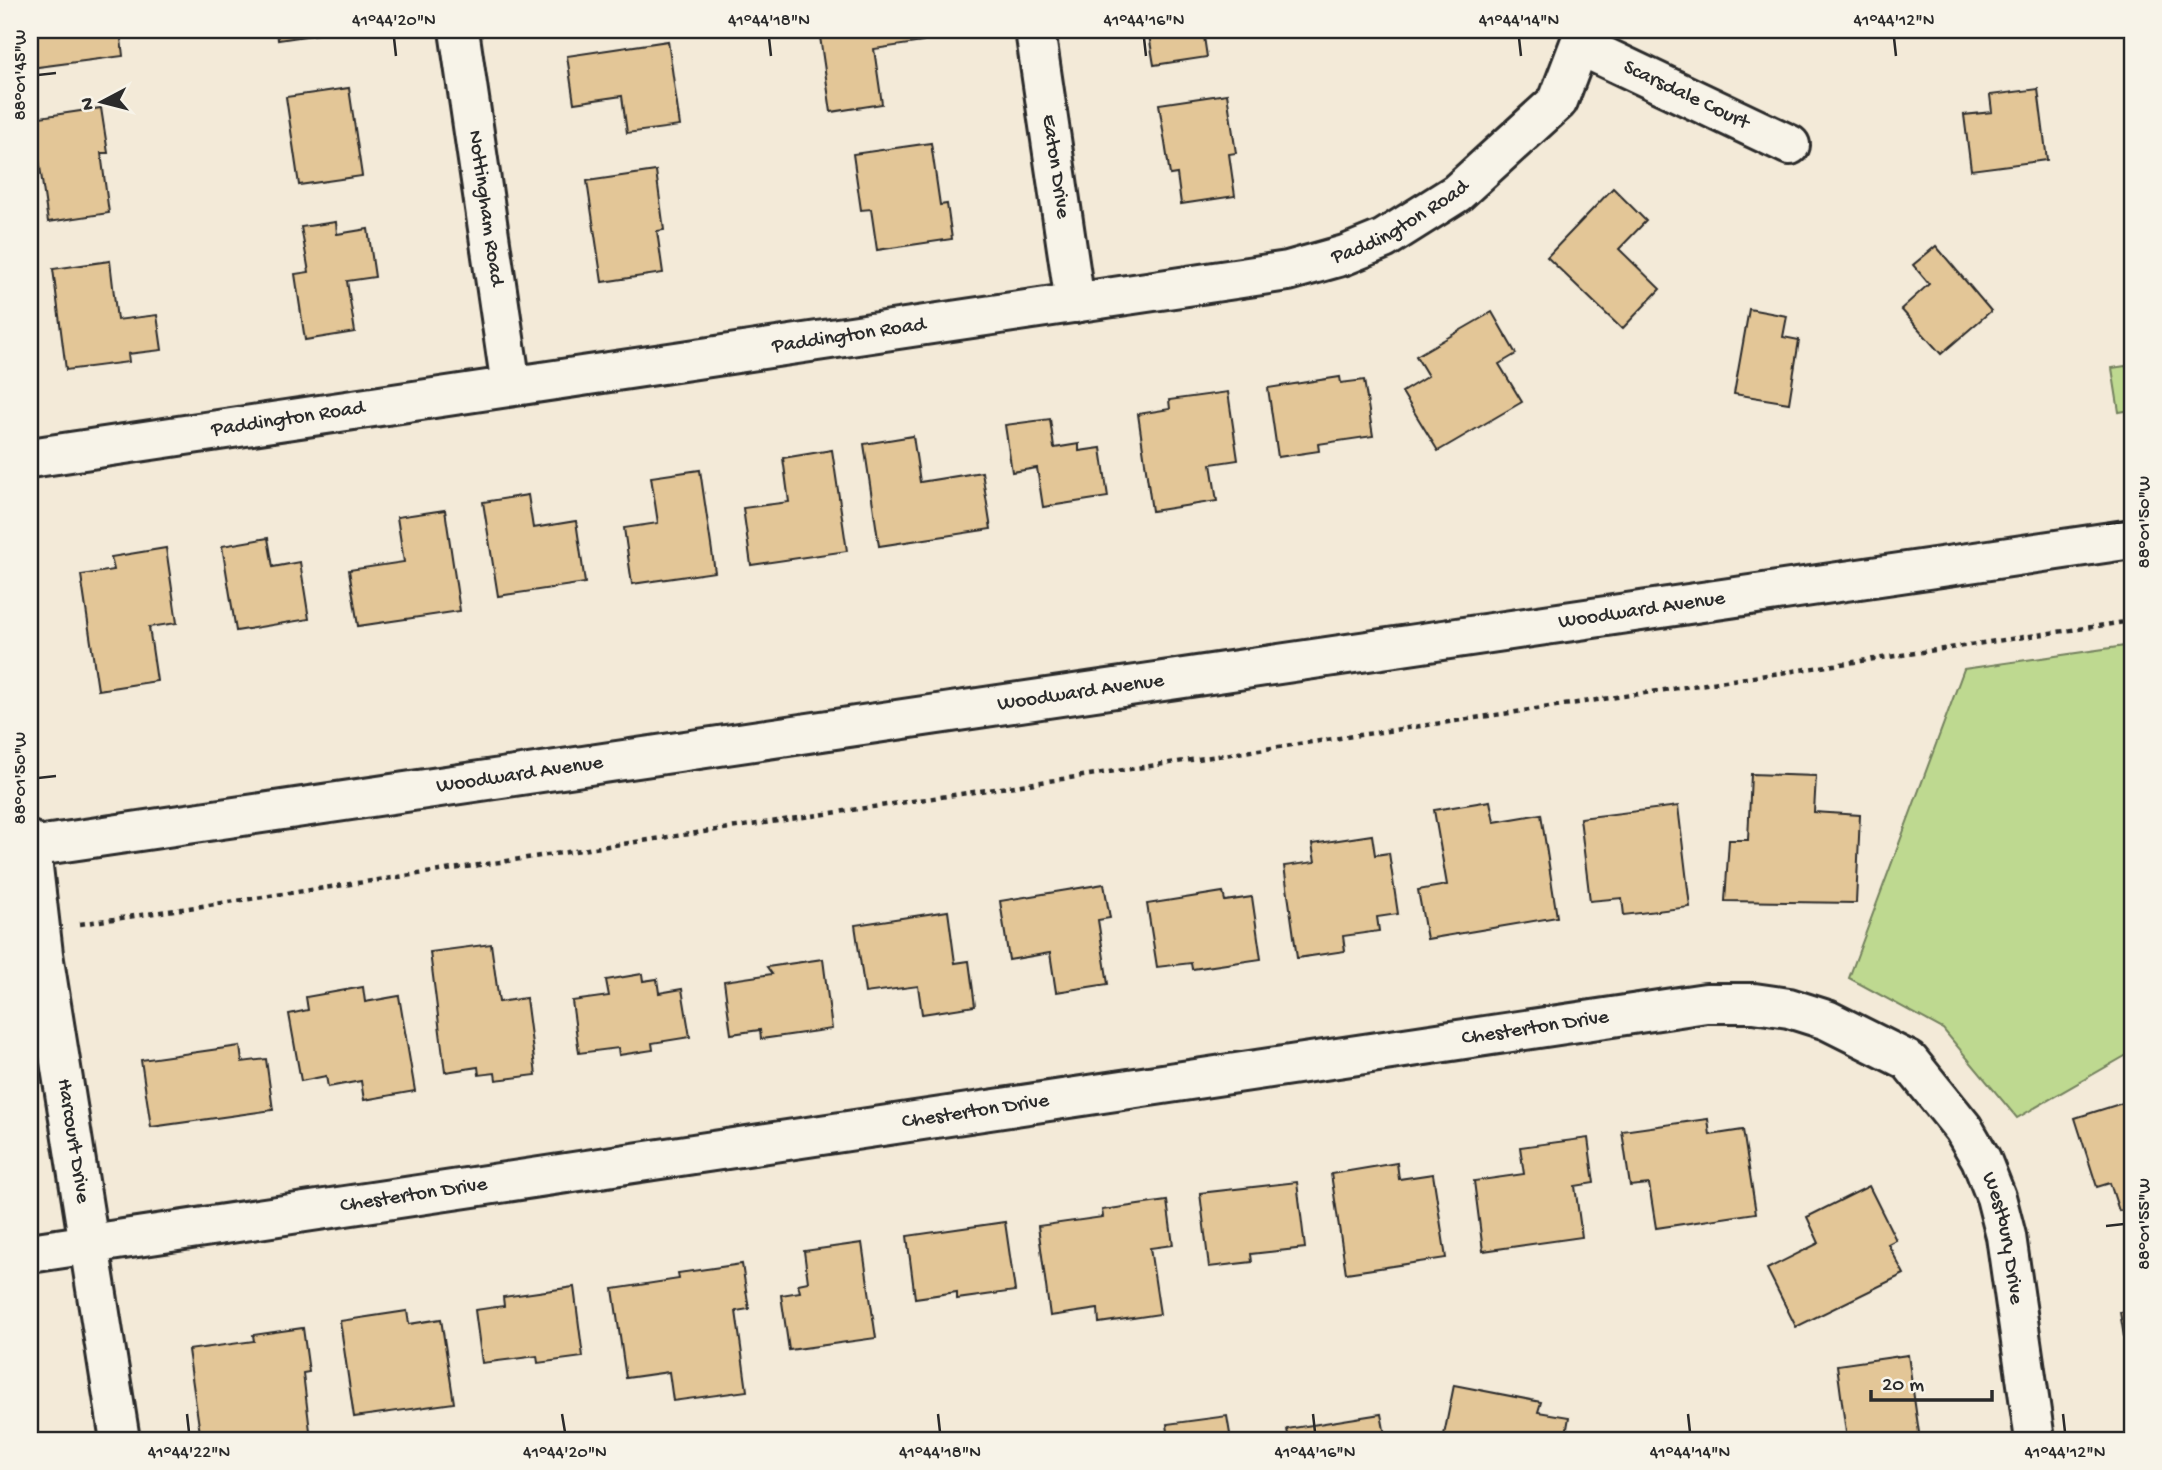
<svg xmlns="http://www.w3.org/2000/svg" width="2162" height="1470" font-family="'Gochi Hand',sans-serif">
<style>
.green{fill:#bed990;stroke:#74825e;stroke-width:2}
.building{fill:#e3c697;stroke:#2b2b2b;stroke-width:2}
.lines{fill:none;stroke-linecap:round;stroke-linejoin:round}
.minor-casing{stroke:#2b2b2b;stroke-width:44}
.major-casing{stroke:#2b2b2b;stroke-width:44}
.path{stroke:#2b2b2b;stroke-width:4.5;stroke-dasharray:5 5;stroke-linecap:butt}
.minor{stroke:#f7f3e8;stroke-width:38}
.major{stroke:#f7f3e8;stroke-width:38}
.ticks{fill:none;stroke:#2b2b2b;stroke-width:2.5}
.labels{text-anchor:middle;dominant-baseline:central;stroke-width:7;stroke-linejoin:round;paint-order:stroke}
.street-label{font-size:21px;fill:#2b2b2b;stroke:#f7f3e8}
.neatline{fill:none;stroke:#2b2b2b;stroke-width:2.5}
.ticks-label{font-size:18px;text-anchor:middle;fill:#2b2b2b}
</style>
<rect width="100%" height="100%" fill="#f3ead8"/>
<filter id="ink" filterUnits="userSpaceOnUse"><feTurbulence type="fractalNoise" baseFrequency=".0143" numOctaves="2"/><feDisplacementMap in="SourceGraphic" scale="14" xChannelSelector="R" yChannelSelector="G"/><feConvolveMatrix kernelMatrix="1 2 1 2 8 2 1 2 1" color-interpolation-filters="sRGB"/></filter>
<g filter="url(#ink)">
<g class="green">
<path d="M2132,365V410L2119,412L2112,368Z"/>
<path d="M2132,645V1052L2017,1118L1943,1029L1849,978L1964,669Z"/>
</g>
<g class="building">
<path d="M30,30H120L123,56L30,68Z"/>
<path d="M277,30H338L339,31L278,40Z"/>
<path d="M819,30H921L923,42L874,49L882,104L831,112Z"/>
<path d="M1141,30H1203L1207,57L1154,65L1149,35L1142,36Z"/>
<path d="M668,41L680,126L627,133L622,96L574,103L567,56Z"/>
<path d="M349,88L362,176L299,185L286,97Z"/>
<path d="M2038,89L2047,160L1971,170L1964,115L1992,112L1990,95Z"/>
<path d="M1227,94L1236,153L1229,154L1235,196L1181,204L1177,174L1170,175L1159,104Z"/>
<path d="M101,108L108,153H101L109,213L48,222L33,118Z"/>
<path d="M931,143L940,205L947,204L952,239L877,250L871,209L861,210L853,154Z"/>
<path d="M656,171L664,230L657,231L663,273L602,282L587,181Z"/>
<path d="M1613,188L1646,221L1619,249L1660,289L1622,329L1547,257Z"/>
<path d="M336,222L337,234L368,229L375,277L347,281L355,332L305,340L295,274L309,272L301,227Z"/>
<path d="M1936,246L1991,311L1941,354L1901,309L1929,284L1913,265Z"/>
<path d="M110,261L117,320L157,315L162,350L128,354L129,362L66,370L53,269Z"/>
<path d="M1749,309L1787,316L1783,337L1799,340L1789,403L1734,394Z"/>
<path d="M1492,312L1516,354L1499,364L1522,402L1438,451L1402,392L1428,376L1416,356Z"/>
<path d="M1340,377L1341,383L1364,380L1373,436L1318,444L1319,451L1278,457L1268,388Z"/>
<path d="M1228,392L1238,460L1211,464L1217,501L1152,511L1138,414L1170,409L1169,400Z"/>
<path d="M1050,419L1054,448L1079,444V451L1101,448L1108,497L1043,507L1037,468L1012,472L1005,425Z"/>
<path d="M913,436L920,482L982,472L991,529L879,546L864,444Z"/>
<path d="M832,450L847,551L751,565L743,508L789,502L783,458Z"/>
<path d="M700,470L715,572L632,584L624,528L658,523L651,477Z"/>
<path d="M528,495L533,528L576,521L585,583L498,596L483,502Z"/>
<path d="M445,510L460,611L358,626L349,570L404,562L397,517Z"/>
<path d="M268,538L273,567L300,562L309,619L236,631L222,546Z"/>
<path d="M166,548L177,623L149,627L157,681L98,690L81,575L114,570L111,557Z"/>
<path d="M1751,774L1816,776L1814,812L1860,815L1856,903L1725,901L1729,840H1748Z"/>
<path d="M1490,801L1494,822L1541,814L1557,917L1427,939L1418,890L1447,885L1434,810Z"/>
<path d="M1678,806L1690,907L1624,915L1622,898L1590,901L1580,818Z"/>
<path d="M1372,835L1375,855L1389,853L1398,914L1377,917L1379,931L1343,936L1345,951L1297,958L1284,866L1315,862L1312,844Z"/>
<path d="M1104,884L1110,918L1098,920L1108,984L1056,992L1050,953L1009,960L1000,901Z"/>
<path d="M1223,892L1225,901L1252,897L1261,959L1192,969L1191,963L1157,967L1147,904Z"/>
<path d="M948,911L955,963L969,961L975,1006L922,1014L918,986L865,993L855,925Z"/>
<path d="M491,944L499,1002L526,998L536,1075L496,1080L495,1073L479,1075L478,1067L445,1072L430,952Z"/>
<path d="M823,959L832,1029L761,1039L760,1030L731,1034L724,981L772,974L767,967Z"/>
<path d="M642,974L643,981L657,979L659,993L682,989L690,1037L652,1043L653,1050L619,1055L618,1048L579,1053L572,1001L609,996L606,980Z"/>
<path d="M363,987L365,1002L399,996L415,1091L364,1100L361,1081L328,1087L326,1076L301,1081L289,1014L308,1010L306,997Z"/>
<path d="M240,1046L242,1062L266,1059L273,1110L151,1127L141,1060Z"/>
<path d="M2132,1100V1207L2119,1211L2110,1183L2097,1187L2075,1118Z"/>
<path d="M1708,1119L1710,1135L1743,1130L1756,1213L1656,1228L1649,1184L1630,1186L1622,1131Z"/>
<path d="M1588,1138L1594,1183L1575,1186L1582,1237L1483,1251L1474,1181L1524,1174L1520,1147Z"/>
<path d="M1397,1163L1399,1179L1433,1174L1446,1258L1346,1273L1331,1174Z"/>
<path d="M1297,1182L1305,1248L1251,1254L1252,1262L1209,1267L1200,1193Z"/>
<path d="M1869,1186L1896,1240L1888,1244L1904,1274L1796,1327L1767,1269L1819,1243L1807,1217Z"/>
<path d="M1167,1201L1173,1245L1150,1248L1160,1314L1099,1323L1098,1309L1050,1316L1038,1226L1103,1217L1102,1210Z"/>
<path d="M1005,1222L1015,1291L957,1299V1292L915,1298L907,1236Z"/>
<path d="M862,1243L876,1338L789,1350L781,1295L800,1292L798,1284L808,1282L804,1251Z"/>
<path d="M742,1264L749,1309L736,1311L747,1391L673,1401L669,1372L626,1378L613,1289L679,1279L678,1273Z"/>
<path d="M574,1287L583,1357L538,1363L537,1356L482,1363L475,1310L504,1306L503,1297Z"/>
<path d="M2132,1310V1360L2128,1361L2120,1312Z"/>
<path d="M407,1311L409,1324L441,1319L454,1403L354,1417L340,1321Z"/>
<path d="M303,1328L309,1372L303,1373L311,1439L250,1440L249,1434L201,1440L188,1350L254,1341L253,1335Z"/>
<path d="M1908,1355L1920,1440H1847L1837,1365Z"/>
<path d="M1454,1385L1541,1402L1538,1412L1569,1417L1565,1440H1443Z"/>
<path d="M1381,1414L1386,1440H1289L1287,1429Z"/>
<path d="M1227,1416L1231,1440H1169L1167,1424Z"/>
</g>
<g class="lines">
<defs>
<g id="minor">
<path id="s1" d="M459,30L511,386"/>
<path id="s2" d="M1035,30L1075,303"/>
<path id="s3" d="M1581,46L1790,145"/>
<path id="s4" d="M30,458L1288,271L1345,255L1384,239L1457,193L1558,101L1585,30"/>
<path id="s5" d="M30,841L43,954L120,1440"/>
<path id="s6" d="M30,1253L1706,1003H1754L1789,1008L1827,1020L1909,1061L1963,1128L1981,1159L1996,1197L2006,1236L2035,1440"/>
</g>
<g id="major">
<path id="s7" d="M30,847L2132,539"/>
</g>
</defs>
<use href="#minor" class="minor-casing"/>
<use href="#major" class="major-casing"/>
<path class="path" d="M80,924L2132,621"/>
<use href="#minor" class="minor"/>
<use href="#major" class="major"/>
</g>
</g>
<path class="ticks" d="M394,38L396,56M769,38L771,56M1144,38L1146,56M1519,38L1521,56M1894,38L1896,56M38,75L56,73M2106,524L2124,522M38,778L56,776M2106,1226L2124,1224M187,1414L189,1432M562,1414L565,1432M938,1414L940,1432M1313,1414L1315,1432M1688,1414L1690,1432M2063,1414L2065,1432"/>
<g class="labels">
<g class="street-label">
<text stroke="none"><textPath href="#s3" startOffset="116">Scarsdale Court</textPath></text>
<text stroke="none"><textPath href="#s2" startOffset="138">Eaton Drive</textPath></text>
<text stroke="none"><textPath href="#s1" startOffset="180">Nottingham Road</textPath></text>
<text stroke="none"><textPath href="#s4" startOffset="1395">Paddington Road</textPath></text>
<text stroke="none"><textPath href="#s4" startOffset="828">Paddington Road</textPath></text>
<text stroke="none"><textPath href="#s4" startOffset="261">Paddington Road</textPath></text>
<text stroke="none"><textPath href="#s7" startOffset="1629">Woodward Avenue</textPath></text>
<text stroke="none"><textPath href="#s7" startOffset="1062">Woodward Avenue</textPath></text>
<text stroke="none"><textPath href="#s7" startOffset="495">Woodward Avenue</textPath></text>
<text stroke="none"><textPath href="#s6" startOffset="1522">Chesterton Drive</textPath></text>
<text stroke="none"><textPath href="#s6" startOffset="956">Chesterton Drive</textPath></text>
<text stroke="none"><textPath href="#s5" startOffset="303">Harcourt Drive</textPath></text>
<text stroke="none"><textPath href="#s6" startOffset="388">Chesterton Drive</textPath></text>
<text stroke="none"><textPath href="#s6" startOffset="2114">Westbury Drive</textPath></text>
</g>
</g>
<rect width="2162" height="1470" fill="none" stroke="#f7f3e8" stroke-width="77"/>
<g transform="translate(102 102) rotate(263)" stroke="#f7f3e8" stroke-width="5" paint-order="stroke">
<path d="M0-5L12 26L0 18L-12 26Z" fill="#2b2b2b"/>
<text y="-10" font-size="19" font-weight="bold" text-anchor="middle" fill="#2b2b2b">N</text>
</g>
<path d="M1871 1390v10h121v-10" fill="none" stroke="#2b2b2b" stroke-width="3.5"/>
<text x="1882" y="1390" font-size="21" fill="#2b2b2b" stroke="#f7f3e8" stroke-width="5" paint-order="stroke">20 m</text>
<rect x="38" y="38" width="2086" height="1394" class="neatline"/>
<g class="ticks-label">
<text x="394" y="25">41°44'20"N</text>
<text x="769" y="25">41°44'18"N</text>
<text x="1144" y="25">41°44'16"N</text>
<text x="1519" y="25">41°44'14"N</text>
<text x="1894" y="25">41°44'12"N</text>
<text transform="translate(19 75) rotate(-90)" y="6">88°01'45"W</text>
<text transform="translate(2143 522) rotate(-90)" y="6">88°01'50"W</text>
<text transform="translate(19 778) rotate(-90)" y="6">88°01'50"W</text>
<text transform="translate(2143 1224) rotate(-90)" y="6">88°01'55"W</text>
<text x="189" y="1457">41°44'22"N</text>
<text x="565" y="1457">41°44'20"N</text>
<text x="940" y="1457">41°44'18"N</text>
<text x="1315" y="1457">41°44'16"N</text>
<text x="1690" y="1457">41°44'14"N</text>
<text x="2065" y="1457">41°44'12"N</text>
</g>
</svg>
